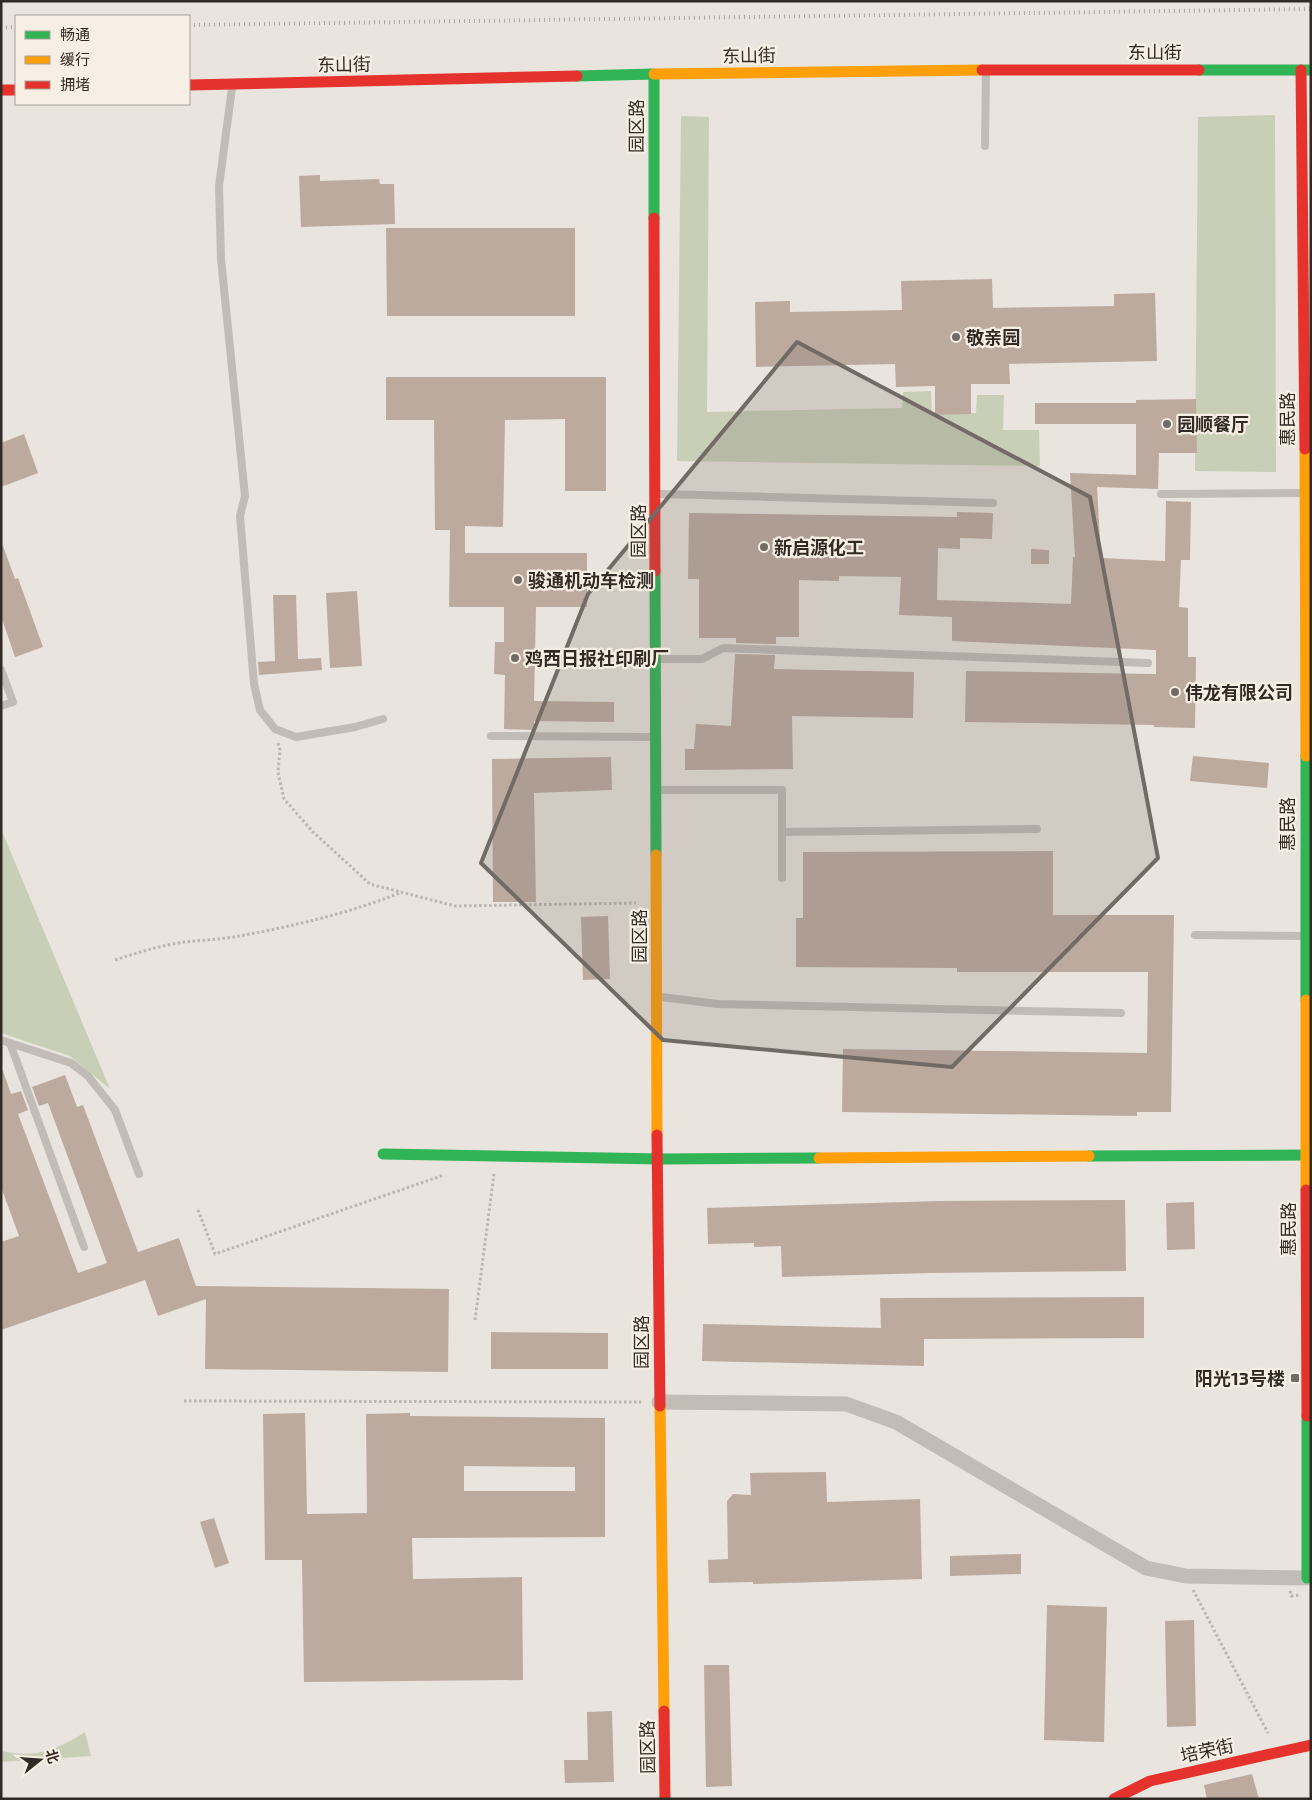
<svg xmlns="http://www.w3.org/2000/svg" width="1312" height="1800" font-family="'Exo 2','Noto Sans SC',sans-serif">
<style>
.green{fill:#c9cfb7}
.building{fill:#bcaa9f;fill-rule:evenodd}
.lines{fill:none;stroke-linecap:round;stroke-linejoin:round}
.path{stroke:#bbb5ae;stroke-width:3;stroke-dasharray:2.5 2.5;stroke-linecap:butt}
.lane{stroke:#c2bcb6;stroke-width:8}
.street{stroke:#c2bcb6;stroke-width:15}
.fast{stroke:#30b455;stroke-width:11}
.slow{stroke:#ff9f0a;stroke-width:11}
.jam{stroke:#e5322d;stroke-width:11}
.rail{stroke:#aaa5a0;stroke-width:4;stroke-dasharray:1 4;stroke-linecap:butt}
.marked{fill:#726b65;fill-opacity:0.2;stroke:#726b65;stroke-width:4;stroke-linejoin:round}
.poi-dot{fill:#726b65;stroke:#f7efe3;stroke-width:2}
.labels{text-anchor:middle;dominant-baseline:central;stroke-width:4.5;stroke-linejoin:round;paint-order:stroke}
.street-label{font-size:18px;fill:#322a25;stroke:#f7efe3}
.poi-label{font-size:18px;font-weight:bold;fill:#322a25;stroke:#f7efe3;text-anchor:start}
</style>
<rect width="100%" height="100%" fill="#e9e4dd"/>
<g class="green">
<path d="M1275,115L1276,472L1195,471L1198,117Z"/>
<path d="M681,116L709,117L707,412L902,408L903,392L931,391L932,415L976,413L977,395H1004L1003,430H1039L1040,466L677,461Z"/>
<path d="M1,829L110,1089L70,1056L1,1033Z"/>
<path d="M85,1732L91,1756L1,1762V1751C9,1752 17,1754 25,1754C46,1754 69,1743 85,1732Z"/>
</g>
<g class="building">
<path d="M320,175V181L379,179L380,184H394L395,224L301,227L299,176Z"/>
<path d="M386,228H575V316H387Z"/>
<path d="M992,279L993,308L1114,306V294L1155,293L1157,361L1009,364L1010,384H971V414L935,415V386L896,387L895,364L756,367L755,302L790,301V312L902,310L901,281Z"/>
<path d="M386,377H606V491H565V419L505,420L503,527L465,526V553H587V607H536L534,701L614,702V722L534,721V730L504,729L505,675L494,674L495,642H504V607H449L450,530H435L434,420H386Z"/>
<path d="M1196,399L1197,453H1159L1158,489L1097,487L1101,558L1165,561L1166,501L1191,502L1190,560H1181L1179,607L1188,608V657H1196L1195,728L1154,727V725L965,722L966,671L1156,674V650L952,641V617L899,615L901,577L839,576V581L799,580V637H776V644L736,643V638H699V579H688L689,513L957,517V512L993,513L992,539L960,538V549L938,548L937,600L1071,604L1073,557H1075L1070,473L1136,475V424H1035V403H1136V400Z"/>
<path d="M24,434L38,473L1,487V443Z"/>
<path d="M3,546L15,579L18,578L43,647L15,657L1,616V547Z"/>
<path d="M1031,549L1049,550V564H1031Z"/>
<path d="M357,591L362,666L330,668L326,593Z"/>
<path d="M273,595H296L298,659L321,658L322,670L259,675L258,662L275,661Z"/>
<path d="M735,654L775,655L774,669L914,672L913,718L792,716L793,769L685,770V749H694L696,724L731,726Z"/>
<path d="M1193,756L1269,763L1267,788L1190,781Z"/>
<path d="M611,757L612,790L534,793L536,902H493L492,759Z"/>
<path d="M1053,851V915H1174L1171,1112H1137V1116L842,1112L843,1049L1147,1053L1148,972H957V968L796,967V918H803V852Z"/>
<path d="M608,916L610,979L583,980L581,917Z"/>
<path d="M3,1071L11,1094L21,1091L28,1110L18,1114L78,1273L107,1263L48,1103L39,1106L32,1087L65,1075L77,1107L83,1105L138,1252L179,1238L196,1286L449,1289L448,1372L205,1369L206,1299L158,1316L145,1280L1,1330V1242L19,1236L1,1187V1072Z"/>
<path d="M1125,1200L1126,1271L930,1273L782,1277L781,1246L754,1247V1243L708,1244L707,1208L940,1201Z"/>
<path d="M1194,1202L1195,1249L1167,1250L1166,1203Z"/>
<path d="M1144,1297V1338L924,1339V1366L702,1361L703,1324L881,1328L880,1298Z"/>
<path d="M491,1332L608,1333V1369H491Z"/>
<path d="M305,1413L307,1514L367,1513L366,1414L410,1413V1416L605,1418V1537L412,1538L413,1579L522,1577L523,1680L304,1682L302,1560H265L263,1414ZM464,1466L575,1467V1491H464Z"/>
<path d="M826,1472L827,1502L920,1499L922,1579L753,1584V1582L709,1583L708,1560L728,1559L727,1501L733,1494L751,1495L750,1473Z"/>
<path d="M214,1518L229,1563L215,1568L200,1522Z"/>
<path d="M1021,1554V1574L950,1576V1556Z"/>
<path d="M1047,1605L1107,1607L1104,1742L1044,1740Z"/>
<path d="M1194,1620L1196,1726L1167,1727L1165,1621Z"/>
<path d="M704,1665H729L732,1786L706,1787Z"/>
<path d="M612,1711L614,1782L565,1783L564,1760H588L587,1712Z"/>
<path d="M1252,1774L1259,1799H1207L1204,1785Z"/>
</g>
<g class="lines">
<g class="path">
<path d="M278,743L280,750L278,772L284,799L313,832L370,884L455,906L636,903"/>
<path d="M115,960C136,953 156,947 178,943C198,940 219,940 239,936C294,926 350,913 402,892"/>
<path d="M198,1210L215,1254L444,1175"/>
<path d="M475,1320L494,1174"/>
<path d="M184,1401L641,1402"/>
<path d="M1193,1590L1268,1733"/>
<path d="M1290,1591L1291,1596L1301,1595"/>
</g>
<g class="lane">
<path d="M232,88L219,186L221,259L245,496L240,516L254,684L260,710L275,729L296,737L355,727L383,719"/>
<path d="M985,146L986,72"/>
<path d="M660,494L993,503"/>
<path d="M1161,494L1303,493"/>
<path d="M660,659H702L723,648L1148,663"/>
<path d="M1,670L13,702L1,706"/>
<path d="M491,736L651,737"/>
<path d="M660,790H782V878"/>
<path d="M782,832L1037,829"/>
<path d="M1195,935L1305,936"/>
<path d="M661,997L718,1004L1121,1013"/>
<path d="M1,1040L71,1063L88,1076L115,1110L139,1174"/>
<path d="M10,1043L84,1247"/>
</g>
<path class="street" d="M659,1402L846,1404L896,1422L1146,1568L1186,1576L1307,1578"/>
<g class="fast">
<path d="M1199,70H1311"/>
<path d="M577,76L654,74V218"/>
<path d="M655,571L656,855"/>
<path d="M1306,756V1000"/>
<path d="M383,1154L663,1159L819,1158"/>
<path d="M1089,1156L1306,1155"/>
<path d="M1307,1416V1578"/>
</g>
<g class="slow">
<path d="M654,74L982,70"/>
<path d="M1305,449L1306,756"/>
<path d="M656,855L657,1135"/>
<path d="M1306,1000V1190"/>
<path d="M819,1158L1089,1156"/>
<path d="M660,1406L664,1711"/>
</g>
<g class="jam">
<path d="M982,70H1199"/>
<path d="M1301,70L1305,449"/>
<path d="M189,85L577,76"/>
<path d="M1,90H16"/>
<path d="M654,218L655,571"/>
<path d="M657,1135L660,1406"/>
<path d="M1306,1190L1307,1416"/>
<path d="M664,1711L665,1799"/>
<path d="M1114,1799L1150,1781L1311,1745"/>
</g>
<g class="rail">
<path d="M189,25L1311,9"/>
<path d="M1,28L16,27"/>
</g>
</g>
<path class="marked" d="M797,342L1090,497L1158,858L952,1067L663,1040L481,863L588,594Z"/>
<g class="poi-dot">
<circle cx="956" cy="337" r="5"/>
<circle cx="1167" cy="424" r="5"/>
<circle cx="764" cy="547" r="5"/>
<circle cx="518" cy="580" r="5"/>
<circle cx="515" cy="658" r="5"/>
<circle cx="1175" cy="692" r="5"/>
<rect x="1290" y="1373" width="10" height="10" rx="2.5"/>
</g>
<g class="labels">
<g class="street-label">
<text x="1155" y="52">东山街</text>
<text transform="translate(749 55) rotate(-1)">东山街</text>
<text transform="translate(344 64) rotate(-1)">东山街</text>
<text transform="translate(636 126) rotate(-90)">园区路</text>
<text transform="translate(1287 419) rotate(-90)">惠民路</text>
<text transform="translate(638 531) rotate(-90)">园区路</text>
<text transform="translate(1287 824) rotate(-90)">惠民路</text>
<text transform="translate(639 936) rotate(-90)">园区路</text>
<text transform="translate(1288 1229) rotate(-90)">惠民路</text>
<text transform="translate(641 1342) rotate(-90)">园区路</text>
<text transform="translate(647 1747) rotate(-91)">园区路</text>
<text transform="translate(1207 1750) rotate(-12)">培荣街</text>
</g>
<g class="poi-label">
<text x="966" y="337">敬亲园</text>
<text x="1177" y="424">园顺餐厅</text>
<text x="774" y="547">新启源化工</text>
<text x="528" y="580">骏通机动车检测</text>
<text x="525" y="658">鸡西日报社印刷厂</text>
<text x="1185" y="692">伟龙有限公司</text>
<text x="1285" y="1378" text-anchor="end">阳光13号楼</text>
</g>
</g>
<rect width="1312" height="1800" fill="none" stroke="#322a25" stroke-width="5"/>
<rect x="15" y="15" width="175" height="90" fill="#f7efe3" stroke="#a8a097"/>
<rect x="25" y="31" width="25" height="8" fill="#30b455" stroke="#a8a097"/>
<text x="60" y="40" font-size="15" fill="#322a25">畅通</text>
<rect x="25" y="56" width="25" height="8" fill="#ff9f0a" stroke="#a8a097"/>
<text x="60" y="65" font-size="15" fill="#322a25">缓行</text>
<rect x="25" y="81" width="25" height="8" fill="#e5322d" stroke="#a8a097"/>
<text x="60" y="90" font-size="15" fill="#322a25">拥堵</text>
<g transform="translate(40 1760) rotate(73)" stroke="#f7efe3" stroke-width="4" paint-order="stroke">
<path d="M0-4L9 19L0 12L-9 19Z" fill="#322a25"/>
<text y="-8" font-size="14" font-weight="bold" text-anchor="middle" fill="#322a25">北</text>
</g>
</svg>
